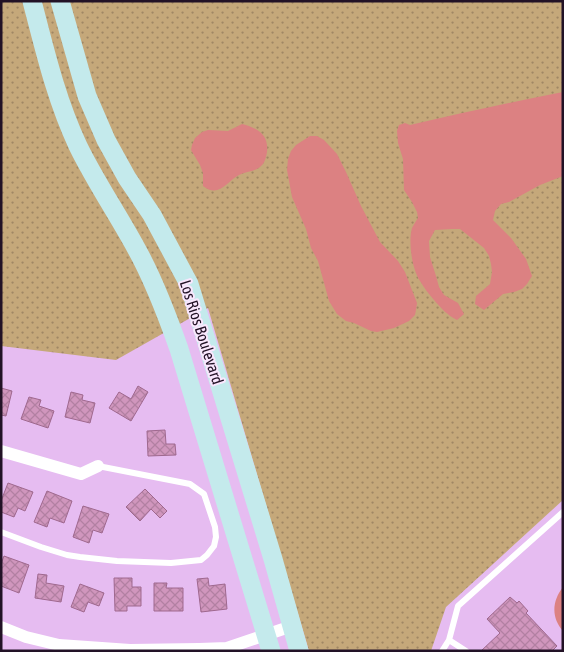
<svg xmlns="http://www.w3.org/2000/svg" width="564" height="652" viewBox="0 0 564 652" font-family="'Asap Condensed',sans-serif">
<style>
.grass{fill:url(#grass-dots)}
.water{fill:#dc8182}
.building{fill:url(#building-cross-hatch);stroke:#9f688e}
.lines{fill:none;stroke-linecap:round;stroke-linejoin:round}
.lane{stroke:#fff;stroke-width:6}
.street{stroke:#fff;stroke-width:12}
.secondary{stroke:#c4eaec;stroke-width:19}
.labels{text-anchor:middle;stroke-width:4;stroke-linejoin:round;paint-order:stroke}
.street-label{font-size:16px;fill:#221226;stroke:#f9e7fd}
</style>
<defs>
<pattern id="grass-dots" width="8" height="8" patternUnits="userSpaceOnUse" patternTransform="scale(1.25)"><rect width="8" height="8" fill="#c5a87a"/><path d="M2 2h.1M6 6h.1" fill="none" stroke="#a08764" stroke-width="1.8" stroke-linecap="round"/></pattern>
<pattern id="building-cross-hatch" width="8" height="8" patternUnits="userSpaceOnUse" patternTransform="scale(1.25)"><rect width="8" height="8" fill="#d096bd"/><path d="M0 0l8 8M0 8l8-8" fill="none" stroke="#b280a2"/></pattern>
</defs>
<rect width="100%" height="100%" fill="#e6bcf1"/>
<path class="grass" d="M1,1H563V500L446,607L431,651H309L208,308L116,360L1,346Z"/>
<path class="water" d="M563,92V176L540,185L509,202L501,204L495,211L493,220L511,238L526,259L532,276L527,284L522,289L514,292L503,294L484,310L475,304L476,296L490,284L492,272L491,264L489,256L484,248L460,229H452L435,230L429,241L430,257L436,276L439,287L444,295L458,303L464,314L457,320C447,315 441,308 434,300C429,294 424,288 420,281C412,269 408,242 412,228C414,224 416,221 418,218L417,212L412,202L404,190L403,159L398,143L397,131L399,125L405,123L410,125C461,113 512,102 563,92Z
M242,124C257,128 269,134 267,152C266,157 265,163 261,166C255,172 246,171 239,175C227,181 219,199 203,186V173L200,165L191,150L192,145L195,138L202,132L208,130L228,131Z
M310,136H317L324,140L337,154L346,172L361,206L380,242L398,261L405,272L417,303L416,310L415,315L409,321L394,328L377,332L371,331L354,323L346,321L337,314L329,301L318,261L311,248L306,229L292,197L287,170L288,159L291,151L296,145Z
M563,587V631C551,618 552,601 563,587Z"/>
<path class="building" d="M138,386L148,392L131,421L109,408L119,392L131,399Z
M1,388L12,391L6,416L1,415Z
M71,392L83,395L82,400L95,403L90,423L65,417Z
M29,397L41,400L39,406L54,411L48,428L21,419Z
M165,430L166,444H175L176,455L148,456L147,431Z
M8,483L33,492L25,511L18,508L14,517L1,512V501Z
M145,489L167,511L160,518L151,509L140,521L126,507Z
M47,491L72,501L64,523L50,518L47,527L34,522Z
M83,506L109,514L102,533L93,530L89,543L73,537Z
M4,556L29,565L19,593L1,586V564Z
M38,574L47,575L46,583L64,586L61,602L35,598Z
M114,578H132V587H141V606H127V611H115Z
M208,578L209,586L225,584L227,609L201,612L197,579Z
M154,583H167L166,588H183V611H154Z
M80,584L104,593L99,606L88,602L84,612L71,607Z
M510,597L517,603L519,601L528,611L526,613L557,646L552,651H481L500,633L487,619Z"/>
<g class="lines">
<path class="lane" d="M1,532L41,547L67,555L80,557L117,561L171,563L201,560L207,555L214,546L216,537L215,527L204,494L190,484L98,466
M449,640L466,651
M442,651L449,640L458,606L563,512"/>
<path class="street" d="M1,451L81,474L98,466
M1,627L26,637L59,645L130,650L199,649L227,648L292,626"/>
<path class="secondary" d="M32,1C45,51 56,99 78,146C95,181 117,213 136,248C154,280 167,315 179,349L271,651
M60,1L87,96L106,140L127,178L152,215L189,284L273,559L299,651"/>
</g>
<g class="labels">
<g class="street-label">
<text transform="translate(202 332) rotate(72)" y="6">Los Rios Boulevard</text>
</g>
</g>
<rect width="564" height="652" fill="none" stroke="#221226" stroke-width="5"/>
</svg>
